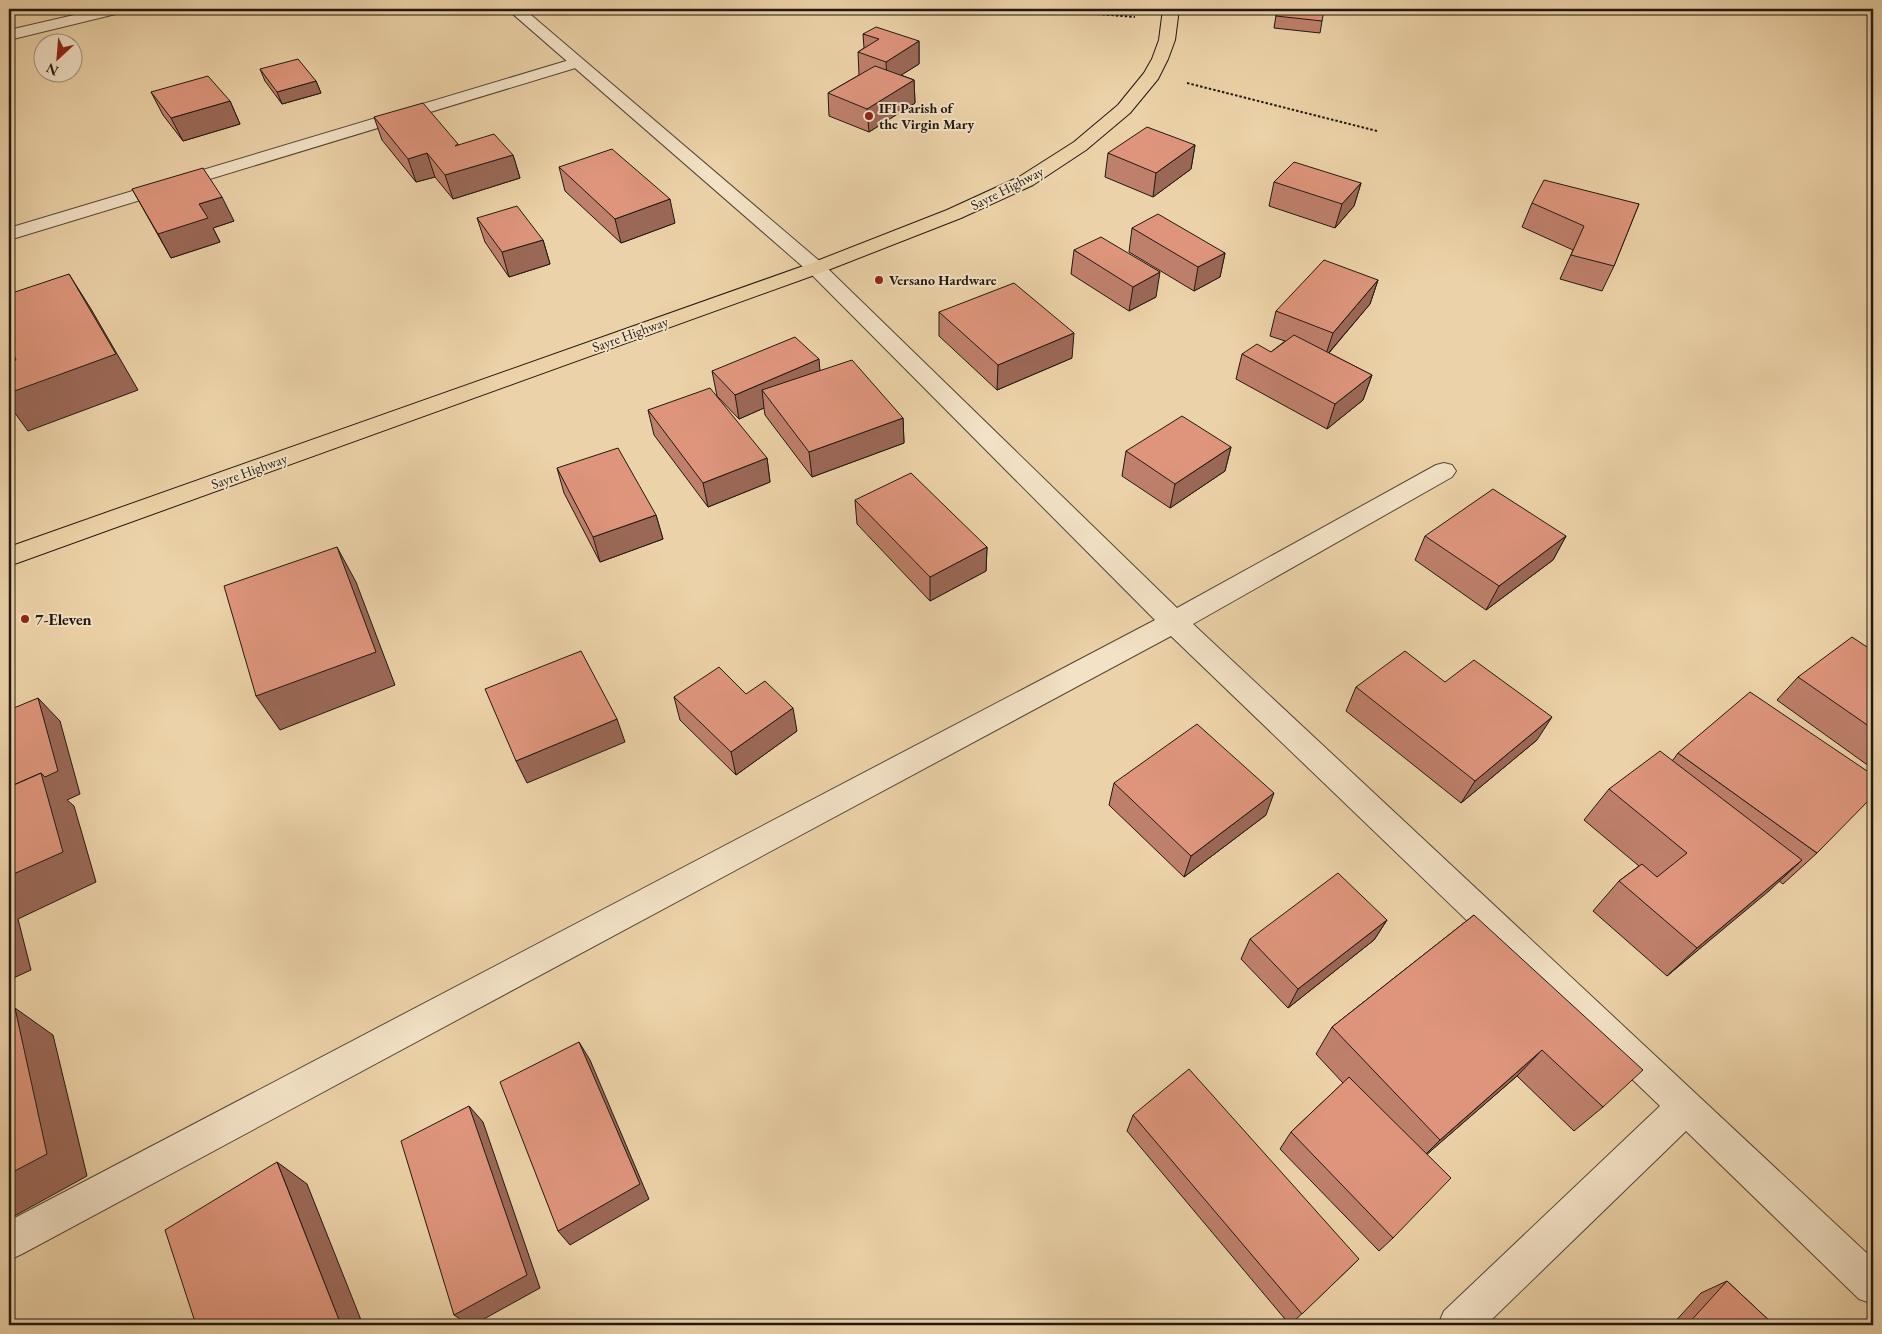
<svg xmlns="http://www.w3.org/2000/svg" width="1882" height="1334" viewBox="0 0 1882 1334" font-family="'EB Garamond',serif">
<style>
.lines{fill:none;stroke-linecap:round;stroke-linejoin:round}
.minor-casing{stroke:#544636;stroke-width:2}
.tertiary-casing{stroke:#544636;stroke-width:2}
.trunk-casing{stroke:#211810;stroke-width:2}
.path{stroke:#211810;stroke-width:2;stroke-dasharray:2.5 2;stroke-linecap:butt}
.minor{fill:#f3e2c6;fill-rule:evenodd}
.tertiary{fill:#f3e2c6;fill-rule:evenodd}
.trunk{fill:#ecd2a8;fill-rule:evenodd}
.wall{fill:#bf806b;stroke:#211810}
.shaded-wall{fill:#9b6857;stroke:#211810}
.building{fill:#de957c;stroke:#211810}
.poi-dot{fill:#8f2418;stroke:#f3e2c6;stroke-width:2}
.labels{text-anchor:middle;stroke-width:4;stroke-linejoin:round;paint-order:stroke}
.far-poi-label{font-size:14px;font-weight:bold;fill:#211810;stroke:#f3e2c6;text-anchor:start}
.far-street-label{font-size:14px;fill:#211810;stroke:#f3e2c6}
.poi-label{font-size:16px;font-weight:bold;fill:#211810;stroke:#f3e2c6;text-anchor:start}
</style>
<rect width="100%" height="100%" fill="#ecd2a8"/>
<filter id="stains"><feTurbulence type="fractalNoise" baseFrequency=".004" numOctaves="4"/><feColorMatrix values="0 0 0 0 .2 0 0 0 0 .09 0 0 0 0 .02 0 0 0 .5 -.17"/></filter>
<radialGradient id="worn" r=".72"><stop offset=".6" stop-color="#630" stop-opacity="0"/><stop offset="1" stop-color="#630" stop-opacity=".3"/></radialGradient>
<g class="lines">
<defs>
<path id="minor" d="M100,9H127L124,12L9,40V30Z
M576,58L582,60L584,63L582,66L9,240V228Z
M816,262L823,264L1177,608L1436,465L1444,463L1452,465L1456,471L1452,477L1193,624L1873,1259V1304L1859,1299L1686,1131L1486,1325H1438L1444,1311L1660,1106L1171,636L22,1254L9,1260V1221L1155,620L809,272L806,268L809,264Z"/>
<path id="tertiary" d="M507,9H524L823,264L826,268L823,272L816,274L809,272Z"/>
<path id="trunk" d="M1163,9H1179L1175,40L1168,59L1158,79L1130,113L1086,150L1033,185L961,218L823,272L9,566V547L809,264L947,210L1019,177L1074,142L1118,105L1144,73L1152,59L1159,40Z"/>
</defs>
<use href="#minor" class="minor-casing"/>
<use href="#tertiary" class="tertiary-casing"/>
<use href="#trunk" class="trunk-casing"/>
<path class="path" d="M1035,9L1135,17
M1187,83L1377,131"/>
<use href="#minor" class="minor"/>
<use href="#tertiary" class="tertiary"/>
<use href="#trunk" class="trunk"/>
</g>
<path class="wall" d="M1277,9L1322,21L1320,33L1274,28Z
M863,34L919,41V64L901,75L914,80L915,103L869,132L829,116L828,93L859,75L858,52L864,48Z
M260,69L316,81L321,93L282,104L265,81Z
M151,92L230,101L240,124L183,141L163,115Z
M374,117L458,144V145L513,155L520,178L453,199L435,177L416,182L382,140Z
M1195,145L1191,169L1153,197L1105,177L1108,153Z
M559,167L675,223L621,243L565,191Z
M1274,182L1361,183L1354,206L1335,228L1269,206Z
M132,189L234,221L213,228L220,242L171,258Z
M1532,203L1639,204L1614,266L1602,291L1560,279L1573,250L1522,227Z
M477,218L543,240L550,264L509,277L485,242Z
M1132,228L1225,253L1220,277L1194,291L1129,252Z
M1074,250L1156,297L1129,311L1071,274Z
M1378,280L1370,304L1329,353L1372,375L1363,400L1327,429L1236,379L1242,354L1271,352L1285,341L1270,336L1276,311Z
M939,312L1072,358L997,390L939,336Z
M820,370L903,418L904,443L812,477L765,415L764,408L739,419L717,396L712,371Z
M648,410L767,458L770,482L708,507L654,435Z
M1231,447L1225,471L1170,508L1122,476L1126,451Z
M557,468L656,515L663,539L600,562L564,493Z
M855,500L987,547L986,571L930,601L857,524Z
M1425,536H1566L1553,560L1486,610L1415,560Z
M1873,651V769L1777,700L1798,677Z
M1445,682L1537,740L1461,803L1346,711L1356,687Z
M746,694L797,731L736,775L680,720L674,697Z
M1678,753L1817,853L1783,884L1779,881L1667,976L1593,911L1619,881L1639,866L1584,820L1609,789L1673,760Z
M1114,783L1266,815L1184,877L1109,805Z
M1474,915L1603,1107L1574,1131L1517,1076L1427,1154L1393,1238L1379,1251L1280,1149L1291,1132L1343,1083L1316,1054L1332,1027Z
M1387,920L1374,940L1288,1008L1241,959L1250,939Z
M1133,1115L1359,1259L1290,1325L1127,1131Z
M1727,1281L1774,1325H1672L1701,1293Z"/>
<path class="shaded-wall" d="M919,41V64L887,84L886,62Z
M914,80L915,103L869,132L867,109Z
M316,81L321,93L282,104L277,92Z
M230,101L240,124L183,141L171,118Z
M1195,145L1191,169L1153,197L1156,173Z
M427,153L435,177L416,182L408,159Z
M513,155L520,178L453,199L445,175Z
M1361,183L1354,206L1335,228L1342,204Z
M222,197L234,221L213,228L220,242L171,258L158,234L199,204Z
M670,199L675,223L621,243L615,219Z
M543,240L550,264L509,277L502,252Z
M1225,253L1220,277L1194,291L1198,267Z
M1160,272L1156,297L1129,311L1133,287Z
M69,274L91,309L138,390L28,431L9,405V393Z
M1378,280L1370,304L1325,357L1333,333Z
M1074,333L1072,358L997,390L998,365Z
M819,359L821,383L762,390L764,408L739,419L735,395Z
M1372,375L1363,400L1327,429L1335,404Z
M903,418L904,443L812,477L809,452Z
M1231,447L1225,471L1170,508L1175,484Z
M767,458L770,482L708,507L703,483Z
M656,515L663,539L600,562L593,537Z
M1566,536L1553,560L1486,610L1499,586Z
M337,547L356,582L395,685L280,730L256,696Z
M987,547L986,571L930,601V577Z
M38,698L60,721L80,794L67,800L74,806L96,882L18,919L31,970L9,980V876L41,773Z
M793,708L797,731L736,775L731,752Z
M1552,717L1537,740L1461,803L1475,781Z
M617,719L625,742L527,783L516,761Z
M1274,793L1266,815L1184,877L1191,856Z
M1802,860L1769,891L1667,976L1697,948Z
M1387,920L1374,940L1288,1008L1298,989Z
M15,1008L53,1035L87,1176L9,1219V1174Z
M579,1042L590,1060L649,1199L570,1245L558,1231Z
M1542,1050L1517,1076L1417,1163L1440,1140Z
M469,1106L483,1122L540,1288L473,1325H469L454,1315Z
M277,1162L307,1184L363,1325H341Z"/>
<path class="building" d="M1277,9H1312L1324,10L1322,21L1276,16Z
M876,27L919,41L886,62L858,52L879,39L863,34Z
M298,59L316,81L277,92L260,69Z
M875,66L914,80L867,109L828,93Z
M208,76L230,101L171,118L151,92Z
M423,103L458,144L455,146L494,134L513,155L445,175L427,153L408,159L374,117Z
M1147,127L1195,145L1156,173L1108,153Z
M612,149L670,199L615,219L559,167Z
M1294,162L1361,183L1342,204L1274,182Z
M203,168L222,197L199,204L208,218L158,234L132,189Z
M1544,180L1639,204L1614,266L1571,255L1584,226L1532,203Z
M517,206L543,240L502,252L477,218Z
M1158,214L1225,253L1198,267L1132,228Z
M1101,237L1160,272L1133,287L1074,250Z
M1324,260L1378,280L1333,333L1276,311Z
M69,274L116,354L9,393V362L16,360L9,345V294Z
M1014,283L1074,333L998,365L939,312Z
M1294,335L1372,375L1335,404L1242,354L1257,344L1271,352Z
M795,337L819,359L735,395L712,371Z
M852,360L903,418L809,452L762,390Z
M710,388L767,458L703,483L648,410Z
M1182,416L1231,447L1175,484L1126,451Z
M618,448L656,515L593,537L557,468Z
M911,473L987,547L930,577L855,500Z
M1493,489L1566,536L1499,586L1425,536Z
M337,547L376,652L256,696L224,586Z
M1852,637L1873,651V729L1798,677Z
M581,651L617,719L516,761L485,689Z
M1405,651L1445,682L1474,660L1552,717L1475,781L1356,687Z
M719,667L746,694L765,681L793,708L731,752L674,697Z
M1750,692L1873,775V796L1817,853L1678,753Z
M38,698L58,771L45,777L41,773L9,787V710Z
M1197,724L1274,793L1191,856L1114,783Z
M1660,751L1802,860L1697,948L1619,881L1642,864L1657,877L1687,853L1609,789Z
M41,773L63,852L9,876V787Z
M1338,873L1387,920L1298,989L1250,939Z
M1474,915L1643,1070L1603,1107L1542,1050L1440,1140L1332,1027Z
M15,1008L47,1154L9,1174V1011Z
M579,1042L640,1184L558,1231L500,1082Z
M1189,1069L1359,1259L1302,1314L1133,1115Z
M1349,1077L1451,1178L1393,1238L1291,1132Z
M469,1106L527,1275L454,1315L401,1141Z
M277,1162L341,1325H196L165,1230Z
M1727,1281L1774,1325H1687Z"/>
<g class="poi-dot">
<circle cx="869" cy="116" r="5"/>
<circle cx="879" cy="280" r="5"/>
<circle cx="25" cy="619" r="5"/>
</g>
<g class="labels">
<g class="far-poi-label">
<text x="879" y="113">IFI Parish of<tspan x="879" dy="16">the Virgin Mary</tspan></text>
<text x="889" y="285">Versano Hardware</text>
</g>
<g class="far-street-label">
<text transform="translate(1007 188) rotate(-27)" y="5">Sayre Highway</text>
<text transform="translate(630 334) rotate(-20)" y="5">Sayre Highway</text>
<text transform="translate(249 471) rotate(-20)" y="5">Sayre Highway</text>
</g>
<g class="poi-label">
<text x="35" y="625">7-Eleven</text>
</g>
</g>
<rect width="1882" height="1334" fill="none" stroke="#ecd2a8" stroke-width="30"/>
<rect x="10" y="10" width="1862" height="1314" fill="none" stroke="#211810" stroke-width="2.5"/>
<rect x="15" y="15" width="1852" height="1304" fill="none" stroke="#211810"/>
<g transform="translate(58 58) rotate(206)"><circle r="24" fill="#f3e2c6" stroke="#9f917d"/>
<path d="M0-4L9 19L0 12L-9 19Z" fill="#8f2418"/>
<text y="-8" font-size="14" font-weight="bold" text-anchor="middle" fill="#211810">N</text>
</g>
<rect width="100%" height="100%" filter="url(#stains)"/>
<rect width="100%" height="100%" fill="url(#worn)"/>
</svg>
